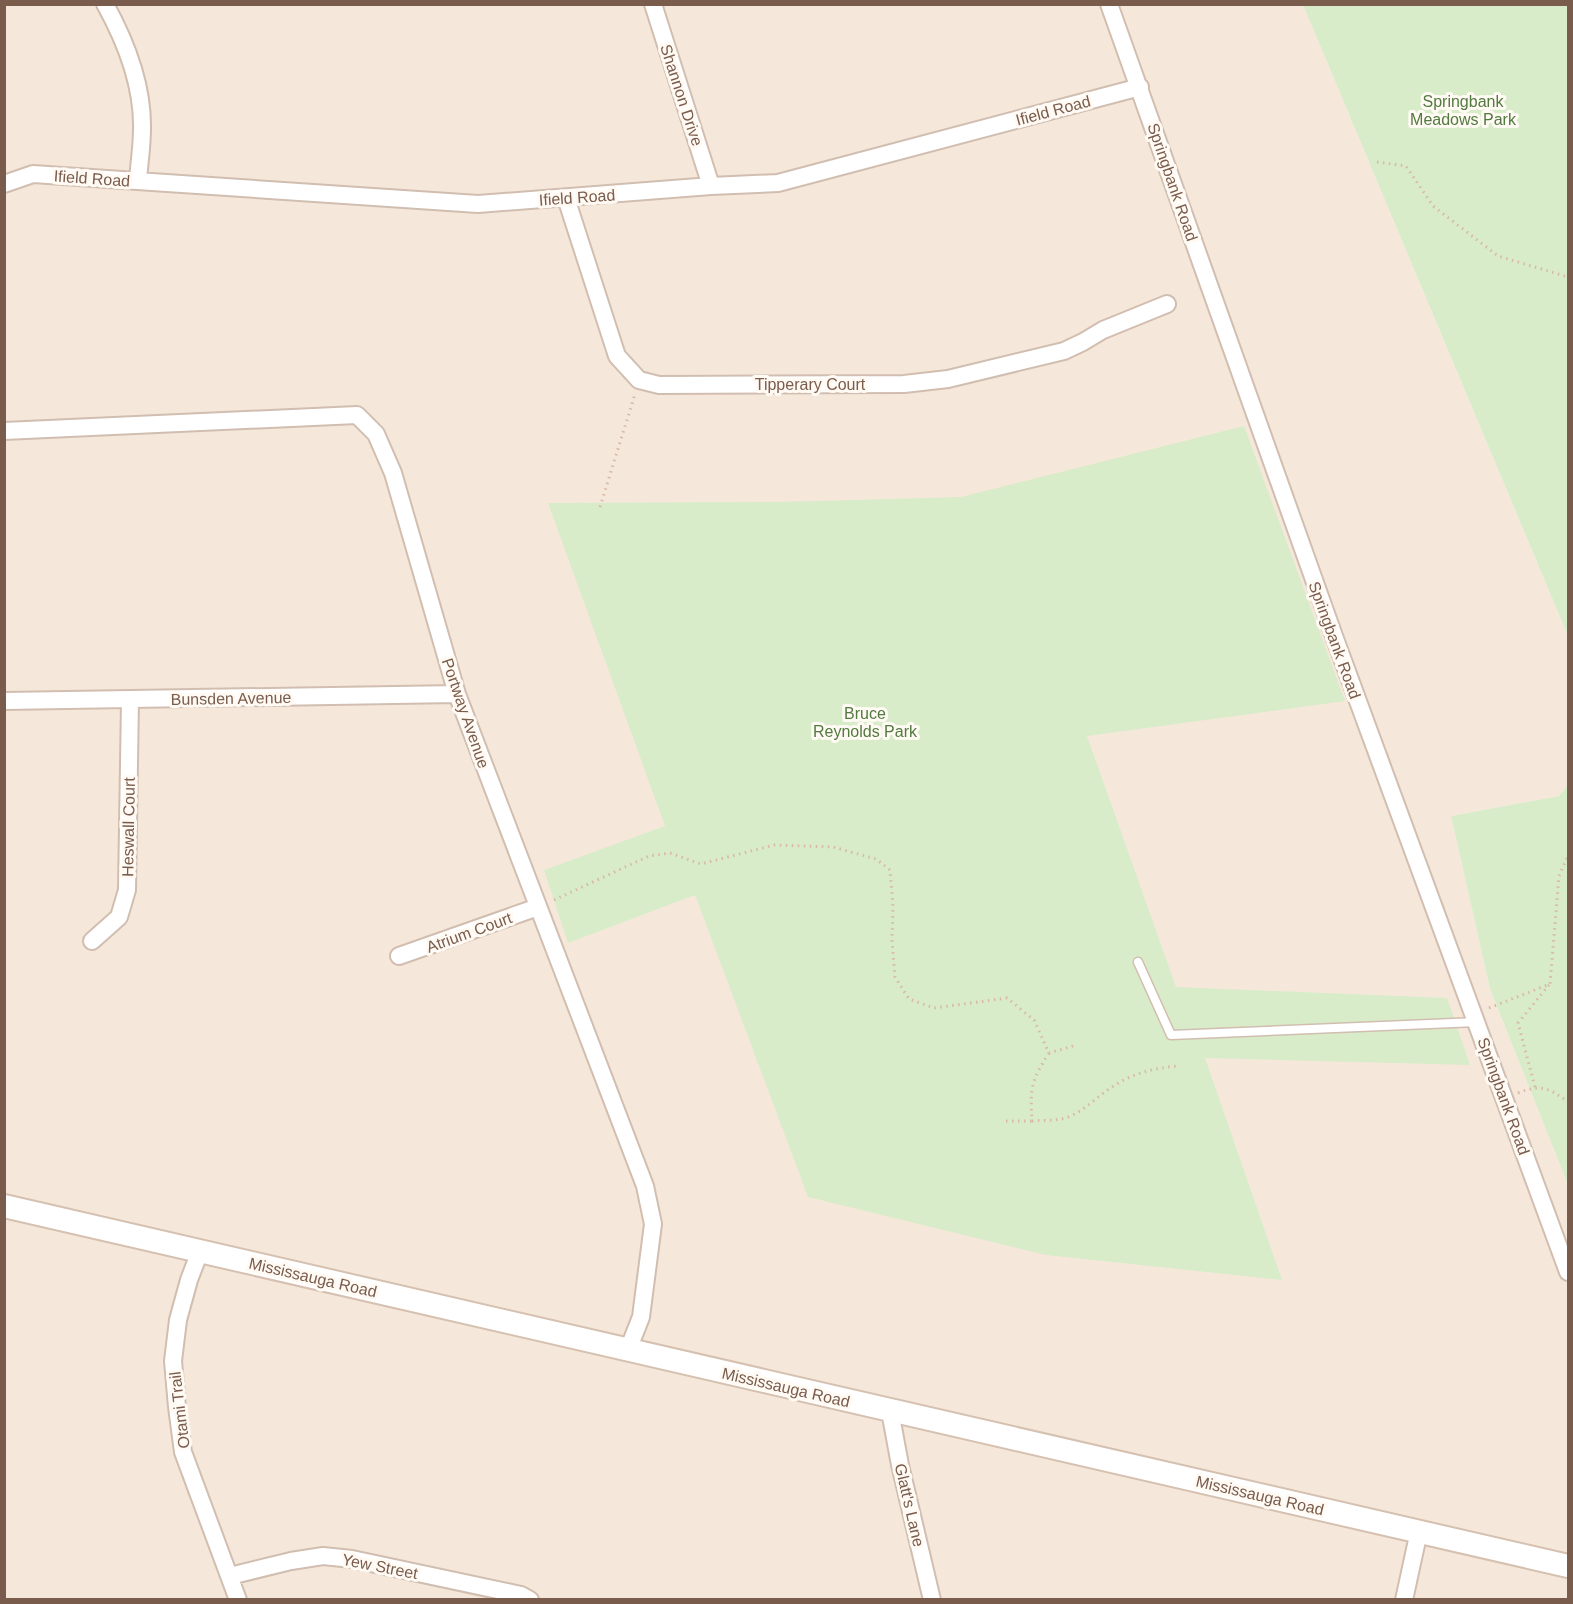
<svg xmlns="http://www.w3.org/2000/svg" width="1573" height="1604" viewBox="0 0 1573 1604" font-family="Helvetica,sans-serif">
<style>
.residential{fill:#f5e8da}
.green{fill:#d8ecc9}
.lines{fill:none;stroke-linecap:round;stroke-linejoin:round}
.lane-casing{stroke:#d1beb0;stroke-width:11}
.street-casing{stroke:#d1beb0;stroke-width:20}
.secondary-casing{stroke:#d6c0b0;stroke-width:26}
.path{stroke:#d9b8a5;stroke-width:3;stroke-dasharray:1.5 4.5;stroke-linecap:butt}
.lane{stroke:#fff;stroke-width:8}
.street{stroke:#fff;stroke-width:16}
.secondary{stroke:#fff;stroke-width:22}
.labels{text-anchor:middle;stroke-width:6;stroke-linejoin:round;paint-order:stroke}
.street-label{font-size:16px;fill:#7a5c4d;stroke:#fffaf3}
.park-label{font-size:16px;fill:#537a41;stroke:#fffaf3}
</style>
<rect width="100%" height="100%" fill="#fdf6ec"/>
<path class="residential" d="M5,5H1303L1568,636V785L1559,796L1451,816L1490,989L1568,1185V1599L5,1600Z"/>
<path class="green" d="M1303,5H1568V636Z
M1244,426L1345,701L1087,736L1176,987L1447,998L1470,1065L1205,1058L1282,1280L1046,1255L808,1197L695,895L568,943L544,870L665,826L548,503L780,502L961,497Z
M1568,785V1185L1490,989L1451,816L1559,796Z"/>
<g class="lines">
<defs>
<path id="lane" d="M1138,962L1171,1035L1477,1022"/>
<path id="street" d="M105,4C126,42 143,86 142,129C142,147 139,164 138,181
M653,4L711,186
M1109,4L1334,636L1568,1272
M4,184L33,174L478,204L711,186L778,183L1140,87
M566,198L617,356L639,380L659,385L904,384L948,379L1064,351L1083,342L1103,330L1167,304
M4,431L357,415L376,434L393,473L457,694L645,1186L653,1224L641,1317L628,1350
M4,701L457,694
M92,941L119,917L127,890L130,700
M399,956L538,907
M200,1251L189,1280L178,1320L173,1361L177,1407L183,1452L238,1600
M890,1411L900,1465L932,1600
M230,1576L291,1561L323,1556L352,1559L521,1595L530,1600
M1404,1600L1419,1531"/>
<path id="secondary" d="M4,1206L1568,1566"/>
</defs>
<use href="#lane" class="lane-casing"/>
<use href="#street" class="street-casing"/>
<use href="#secondary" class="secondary-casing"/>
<path class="path" d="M1377,162L1406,166L1433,206L1498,256L1568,277
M600,507L635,394
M554,900L649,856L670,853L701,864L774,845L833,847L876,859L890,870L893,907L892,940L895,977L909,999L934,1008L1007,998L1034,1020L1049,1053L1073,1046
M1489,1008L1550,984L1559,876L1568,856
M1049,1053C1031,1081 1030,1088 1032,1121C1043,1120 1055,1121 1065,1118C1084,1112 1096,1097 1112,1087C1133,1073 1154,1068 1178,1066
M1535,1087L1518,1023L1549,985
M1518,1093C1541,1084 1549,1088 1568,1102
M1006,1121H1032"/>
<use href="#lane" class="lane"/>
<use href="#street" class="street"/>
<use href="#secondary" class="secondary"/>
</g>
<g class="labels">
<g class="street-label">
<text transform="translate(682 95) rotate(72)" y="6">Shannon Drive</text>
<text transform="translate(1053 110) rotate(-15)" y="6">Ifield Road</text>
<text transform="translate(92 178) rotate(4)" y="6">Ifield Road</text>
<text transform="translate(1173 182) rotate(71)" y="6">Springbank Road</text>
<text transform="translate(577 197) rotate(-4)" y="6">Ifield Road</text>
<text x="810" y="390">Tipperary Court</text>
<text transform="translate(1335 640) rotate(70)" y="6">Springbank Road</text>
<text transform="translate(231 698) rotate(-1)" y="6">Bunsden Avenue</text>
<text transform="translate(466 713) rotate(71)" y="6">Portway Avenue</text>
<text transform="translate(128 827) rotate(-89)" y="6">Heswall Court</text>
<text transform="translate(469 932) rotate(-20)" y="6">Atrium Court</text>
<text transform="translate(1504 1096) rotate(70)" y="6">Springbank Road</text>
<text transform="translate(313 1277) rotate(13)" y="6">Mississauga Road</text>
<text transform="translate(786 1387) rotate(13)" y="6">Mississauga Road</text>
<text transform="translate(179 1410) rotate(-97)" y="6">Otami Trail</text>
<text transform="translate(1260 1495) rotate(13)" y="6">Mississauga Road</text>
<text transform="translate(910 1505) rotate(77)" y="6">Glatt's Lane</text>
<text transform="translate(380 1566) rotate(11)" y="6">Yew Street</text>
</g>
<g class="park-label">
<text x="1463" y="107">Springbank<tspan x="1463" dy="18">Meadows Park</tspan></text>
<text x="865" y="719">Bruce<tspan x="865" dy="18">Reynolds Park</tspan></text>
</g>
</g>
<rect width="1573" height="1604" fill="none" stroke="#7a5c4d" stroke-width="12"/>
</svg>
